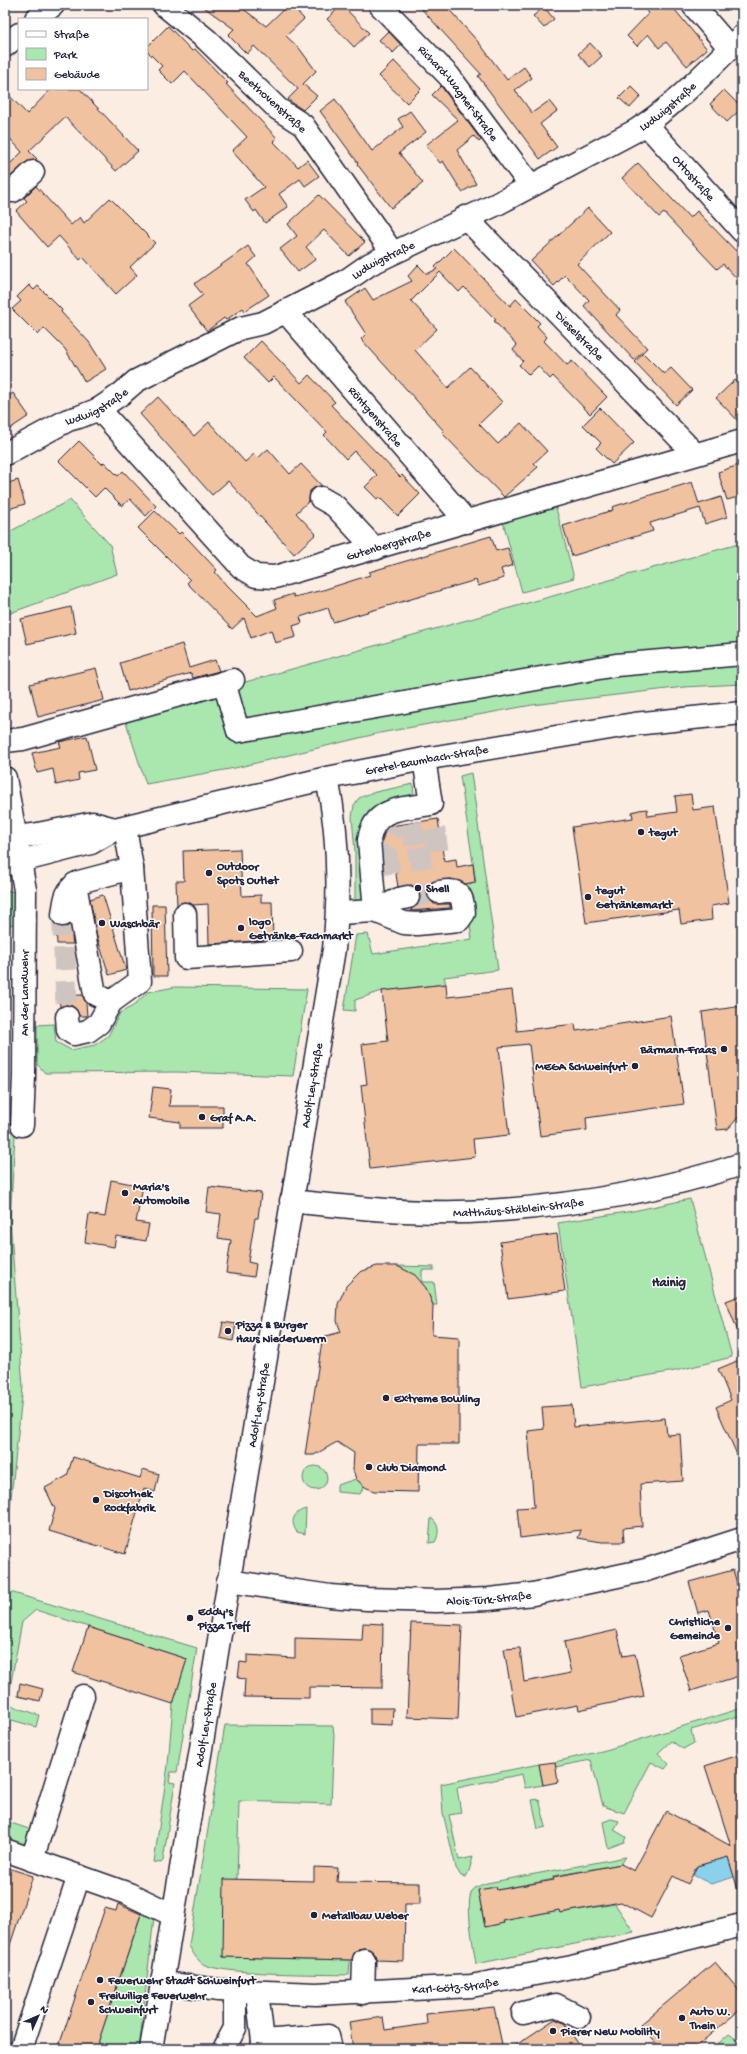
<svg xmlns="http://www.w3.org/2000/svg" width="747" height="2054" viewBox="0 0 747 2054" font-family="'Gochi Hand',sans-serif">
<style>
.green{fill:#a9e7af;stroke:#668475}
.water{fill:#8ad2eb;stroke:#608ca5}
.building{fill:#f1c2a0;stroke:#22223b}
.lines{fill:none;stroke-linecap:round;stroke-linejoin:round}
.minor-tunnel{stroke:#d0c4c1;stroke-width:22;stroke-dasharray:22 11;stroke-linecap:butt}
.minor-casing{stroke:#22223b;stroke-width:25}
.minor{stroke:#fff;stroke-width:22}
.poi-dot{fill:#22223b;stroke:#fff;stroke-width:1.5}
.labels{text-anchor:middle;stroke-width:3;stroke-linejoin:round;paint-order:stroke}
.street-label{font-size:12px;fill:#22223b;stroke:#fff}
.poi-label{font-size:12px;font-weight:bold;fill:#22223b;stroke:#fff;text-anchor:start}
.neighbourhood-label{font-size:13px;font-weight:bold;fill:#22223b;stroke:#fff}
</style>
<rect width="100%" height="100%" fill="#fbede2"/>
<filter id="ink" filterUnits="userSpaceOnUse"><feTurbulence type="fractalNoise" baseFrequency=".025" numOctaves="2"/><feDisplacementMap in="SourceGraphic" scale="8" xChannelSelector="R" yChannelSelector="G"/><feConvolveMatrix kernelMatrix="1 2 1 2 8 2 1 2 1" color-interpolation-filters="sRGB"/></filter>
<g filter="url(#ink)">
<path class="green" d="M70,500L110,545L117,574L5,615V534Z
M556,508L574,578L522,592L503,522Z
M742,543V684L684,687L532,705L380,733L235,768L146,784L124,716Z
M471,773L498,970L444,977L446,984L382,991L355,1000V1011L344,1010L356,935L368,934L373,954L472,939L464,884L476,883L460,776Z
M413,784L414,796L380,807L366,901L355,902V852L352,817L354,805L359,798L371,793Z
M5,889L16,893L19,923L5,926Z
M175,987L307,989L293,1076L178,1072L45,1073L37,1064V1025L54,1024L56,1042L71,1050L95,1045L108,1036L120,1013L133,1006L148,992Z
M5,1109H8L16,1119L10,1220L23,1387L5,1553Z
M690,1199L732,1357L675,1371L582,1387L558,1223L633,1211Z
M397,1266L434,1267V1270H422V1282H434L437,1305H433C425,1283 419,1277 397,1266Z
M303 1478a12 12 0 1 1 24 0a12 12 0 1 1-24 0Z
M356,1479L364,1486L360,1494L337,1492V1485Z
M306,1509L305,1534L297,1532C289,1521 294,1512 306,1509Z
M431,1518C439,1523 440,1534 435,1542L429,1543Z
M10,1592L197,1648L178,1766L177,1772H171L169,1782L175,1783L163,1861L161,1863L154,1862L168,1765L173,1704L187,1659L36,1610L22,1622L7,1704L39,1715L36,1727L5,1718V1624Z
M742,1708V1715L691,1730L694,1743L683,1749L671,1741L658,1753L669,1764L665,1769L651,1762L624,1813L603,1806L591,1760L555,1767V1762L606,1750Z
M225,1725L333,1726L334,1735L331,1804L239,1801L237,1880L223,1957L350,1960L349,1975C324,1974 220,1975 203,1964C196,1959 192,1952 189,1945Z
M539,1764L543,1785L525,1788L522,1774L457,1788L461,1813L449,1815L459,1860L473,1857L469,1871L466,1877L461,1876L456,1868L443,1813L441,1784Z
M539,1799L546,1827L538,1829L532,1800Z
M611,1819L619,1821L614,1830L626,1837L624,1842L608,1848L603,1822Z
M5,1821L35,1831L30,1851L5,1842Z
M626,1857L621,1864L553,1876L554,1879L497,1890L496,1887L478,1891L485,1927L504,1923L503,1921L559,1910L560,1913L615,1904L634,1932L476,1964C474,1950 464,1898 473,1890C476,1886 482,1885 487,1883Z
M142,1912L154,1917L139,2049H96Z
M729,2034L742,2043V2049H712Z"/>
<path class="water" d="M728,1857L734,1877L711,1884L693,1875L697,1866Z"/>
<path class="building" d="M201,5H238L266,26L288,5H291L304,19L286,36L299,48L316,71L303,84L317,96L303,110L294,104L288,99L298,89L254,46L247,54L228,35L234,29Z
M342,5L369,33L354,47L327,19Z
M418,5H445L480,44L507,80L524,67L532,78L515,90L532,113L549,101L557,111L540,124L557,147L540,159L478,76L481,74Z
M640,5H671L707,49L687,66L666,42L659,48L648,34L637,46L627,36L649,13Z
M544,7L554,19L544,28L533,16Z
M168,26L192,51L195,49L228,83L226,84L277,138L273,141L298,167L307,160L319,176L305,186L300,179L279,194L288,207L265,223L256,210L254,212L245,200L264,187L232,151L247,137L185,71L172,84L158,70L162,66L147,51V47Z
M388,31L401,45L393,53L379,40Z
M590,43L602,56L590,67L578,54Z
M394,61L421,89L407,103L379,76Z
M441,86L481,140L479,142L474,136L457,150L476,184L462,192L443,161L440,163L426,145L458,120L432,95Z
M631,86L641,96L630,108L619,98Z
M51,89H80L138,151L116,171L65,117L29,151L37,159L25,163L9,178H5V169L22,152L5,133V91L27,114Z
M724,90L742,108L727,122L710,104Z
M335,99L372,151L403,127L398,119L410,111L426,132L399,153L423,183L391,208L357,164L358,163L320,111Z
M638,163L690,218L697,211L736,251L742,246V284L723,264L717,269L664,213L659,217L622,178Z
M36,186L71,225L80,217L84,223L110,198L155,243L130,267L137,275L116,294L83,257L80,260L59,236L47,247L16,211L27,201L24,198Z
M319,195L365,242L349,256L324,230L306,247L316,259L298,272L280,249L297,236L288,224Z
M588,208L610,232L577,264L620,310L616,315L647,348L634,360L584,306L589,300L565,275L554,286L531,261Z
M248,246L256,257L248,264L269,295L245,311L243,308L226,320L224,318L207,331L188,306L203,295L194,284Z
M454,248L510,306L516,299L540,323L537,326L547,337L544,341L567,365L572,361L607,397L590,414L553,376L550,379L538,366L529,375L519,365L523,361L513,350L517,345L494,321L496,320L464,287L459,292L440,272L411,301L437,329L415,350L448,388L470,367L502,402L479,424L498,444L521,423L547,451L534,463L538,467L504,497L442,433L444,431L361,339L366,334L345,302L365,288L373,300L412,281L408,276L418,265L427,274L437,269L435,267Z
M29,285L34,290L38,286L62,310L61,312L89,342L106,369L85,382L65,349L44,328L38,335L12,309L21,301L17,297Z
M261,341L301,383L309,375L335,402L331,405L400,477L402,475L420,494L398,516L379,497L377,499L365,487L377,475L354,451L346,459L324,435L327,432L274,377L268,383L244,358Z
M643,353L664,374L671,368L692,390L676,405L635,362Z
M735,380L742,387V425L716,398Z
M13,393L29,416L5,432V399Z
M158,397L194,436L209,422L245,462L254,454L258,458L268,449L290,474L301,464L322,486L315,487L310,491L309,501L296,513L316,534L294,554L228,481L212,495L140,414Z
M600,408L634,443L612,464L596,448L601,443L583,425Z
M79,441L102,464L104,462L118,476L123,471L156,506L146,516L130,499L122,506L104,488L95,497L59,461Z
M742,464V496L727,500L718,472Z
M18,480L25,504L5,510V484Z
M692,482L699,504L721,497L727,517L705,524L700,508L650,523L653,531L572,556L563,526L613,510L612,507Z
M155,511L179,534L181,532L188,539L217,570L215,572L227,586L257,616L277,608L274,600L293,594L294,597L323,590L370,575L369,572L491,536L496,551L508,548L513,565L501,569L504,578L478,586L476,580L333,622L328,608L300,617L302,623L293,626L296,637L275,643L271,630L251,638L244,618L232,629L187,583L190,580L138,528Z
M71,607L76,633L27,644L21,619Z
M182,644L189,668L215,660L219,671L193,678L191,673L128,691L120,663Z
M96,668L104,700L38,717L30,684Z
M87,736L95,770L78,773L79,780L56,785L53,769L37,773L32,753L61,747L59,742Z
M691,794L693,810L715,807L729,903L711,906L712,920L681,924L679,910L586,923L572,827L633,818L632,812L639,810L647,809L648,816L677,812L675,796Z
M438,819L444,861L456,859L457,867L473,864L475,882L465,884L451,879L432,882L427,887V893L429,899L434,904H450V908L410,911L420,901V894L417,889L412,885L398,887L395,868L384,869L382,841L384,834L390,826Z
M240,849L242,896L261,895V902H272L273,940L209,944L208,904L193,905L184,902L177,905L176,881H184L183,851Z
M103,895L126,970L109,975L97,936L90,899Z
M152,905H165L167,976H153Z
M56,925L62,927L70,925L73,944H57Z
M446,984L447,997L512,990L517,1031L575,1024L576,1031L671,1016L684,1104L586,1118L587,1130L540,1136L529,1044L499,1047L509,1135L473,1139L475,1157L370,1169L361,1085L367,1084L362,1044L388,1041L382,991Z
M82,995L86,1003L87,1016H79L77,1010L72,1006L66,1005L60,1007L59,996Z
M742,1006V1113L728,1129L717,1130L702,1012Z
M153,1087L171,1089L169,1106H223V1128H180V1122L149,1118Z
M111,1180L143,1186L136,1222L149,1224L146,1241L116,1236L114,1247L85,1242L89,1214L105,1217Z
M209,1187L261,1193L258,1218H255L248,1262L256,1264L254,1277L226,1273L231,1240L218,1238L221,1214L206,1212Z
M557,1234L565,1291L508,1299L500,1242Z
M377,1266H397L415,1275L426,1288L433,1305L432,1335L459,1337V1444H419L418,1492L374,1491L365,1487L356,1479L353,1470L354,1453L337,1442L314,1455H305L322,1341L326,1336L341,1332L337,1321L338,1304L346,1286L360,1272Z
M742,1295V1339H741L726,1301Z
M223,1322L236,1324L233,1341L220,1338Z
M742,1359V1466L716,1407L731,1400L718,1369Z
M572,1405L574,1427L665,1418L667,1435L680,1434L683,1481L640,1484L642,1526L623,1528L624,1542H602L578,1538L581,1530L520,1538L517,1508L534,1507L528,1431L544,1429L542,1407Z
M73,1457L140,1478L143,1469L159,1474L155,1492L144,1488L125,1554L49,1531L55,1509L45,1488L67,1476Z
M733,1570L742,1600V1675L691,1691L679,1655L719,1643L709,1610L698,1613L689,1582Z
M363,1623L383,1624L382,1688L309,1687V1698L244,1697L245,1679L238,1678L240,1662L247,1663V1655L295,1658V1638L362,1640Z
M411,1623L462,1625L458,1719L407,1717Z
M88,1627L187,1659L173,1704L73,1672Z
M617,1630L623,1656L635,1654L644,1696L579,1710L578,1705L516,1717L504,1649L520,1648L524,1682L571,1673L564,1642Z
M20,1683L43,1689L40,1701L18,1696Z
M370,1708H393L392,1725L370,1724Z
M742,1754V1892L739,1893L728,1857L697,1866L688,1884L673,1876L651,1918L621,1902L560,1913L559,1910L503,1921L504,1923L485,1927L478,1890L496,1887L497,1890L554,1880L553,1877L621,1864L634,1871L666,1811L731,1846L705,1766Z
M555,1762L558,1782L543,1785L539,1764Z
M5,1867L33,1876L8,1951H5Z
M314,1867L338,1868L337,1882L420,1883V1904H405L404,1961L376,1960L375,1954L371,1950L364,1948L358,1949L354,1953L352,1960L223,1957L224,1879L314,1881Z
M118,1904L141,1914L96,2049H58L105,1908L116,1911Z
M715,1962L742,1994V2008L693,2049H661L640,2025Z
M494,2007L503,2049H353L349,2022L383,2017L385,2030L427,2024L426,2014Z
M555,2019L564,2023L582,2049H510Z"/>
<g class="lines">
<path class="minor-tunnel" d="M411,823L418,858
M377,865L438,855L433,820
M377,865L394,825
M408,897L439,892
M63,915L67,1017"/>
<defs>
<g id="minor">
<path d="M164,5L207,40L278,109L303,125L392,252"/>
<path id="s1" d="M380,5L449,76L531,186"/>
<path d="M693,5L730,48"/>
<path d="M36,19L53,5"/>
<path d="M5,46L19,34"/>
<path id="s2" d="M646,124L742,231"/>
<path d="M5,190L13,191L33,172"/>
<path id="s3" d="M465,217L695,454"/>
<path id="s4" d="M285,311L467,522"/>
<path id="s5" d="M99,409L241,567L256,576L275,577L742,441"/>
<path id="s6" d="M5,454L68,420L79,417L99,409L121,394L136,381L241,328L263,323L347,280L370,264L497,204L635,131C675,106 708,69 742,36"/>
<path d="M321,498L335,506L375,549"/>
<path d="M224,682L238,731L616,665L742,654"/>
<path d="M5,741L23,739L233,680"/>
<path d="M5,778L25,890L24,1076L22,1125"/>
<path d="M5,838L33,835L93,823L115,829"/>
<path id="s7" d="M5,865L91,843L115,829L327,778L424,759L634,724L742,713"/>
<path d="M75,884L95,994L111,1002"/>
<path d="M408,897L399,899L375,911L404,923L417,924L459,920L464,913C462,893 459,889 439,892"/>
<path d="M338,913L375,911L369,840C374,806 404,809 431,804L424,759"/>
<path d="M185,914L186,958L291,951"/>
<path d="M63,915C65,900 65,890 79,882L132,868"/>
<path d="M67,1017L68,1030L74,1034L88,1031L99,1023L111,1002L140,981L132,868L125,827"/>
<path id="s8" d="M291,1201C356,1208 422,1215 487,1211C573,1206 660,1191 742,1164"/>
<path id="s9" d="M228,1581L330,1596L367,1599L436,1601L489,1599L533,1594L646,1570L742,1539"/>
<path d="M5,1850L129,1894L173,1915"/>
<path d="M32,1860L83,1696"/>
<path id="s10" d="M163,1983L219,1990L316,1994L471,1986L572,1967L742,1925"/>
<path d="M257,1992L263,2041L262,2049"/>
<path d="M363,1993L364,1960"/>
<path d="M523,2013L556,2005L579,2017"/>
<path d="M263,2041L328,2036L331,2049"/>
<path d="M21,2049L79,1876"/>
<path id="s11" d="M151,2049L334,949C340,891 339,835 327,778"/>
<path d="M224,2049L235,2028V1991"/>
</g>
</defs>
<use href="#minor" class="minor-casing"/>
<use href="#minor" class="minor"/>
</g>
</g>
<g class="poi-dot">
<circle cx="641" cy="832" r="4"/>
<circle cx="209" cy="873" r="4"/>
<circle cx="418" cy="888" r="4"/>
<circle cx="588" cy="897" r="4"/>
<circle cx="102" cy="923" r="4"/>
<circle cx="241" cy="928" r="4"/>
<circle cx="724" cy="1049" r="4"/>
<circle cx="635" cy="1066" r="4"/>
<circle cx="202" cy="1117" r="4"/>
<circle cx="125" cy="1193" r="4"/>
<circle cx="228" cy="1331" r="4"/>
<circle cx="386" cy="1398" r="4"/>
<circle cx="369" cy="1467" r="4"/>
<circle cx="96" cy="1500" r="4"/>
<circle cx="190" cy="1618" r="4"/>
<circle cx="728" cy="1628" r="4"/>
<circle cx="314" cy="1915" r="4"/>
<circle cx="100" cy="1980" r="4"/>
<circle cx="91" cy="2002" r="4"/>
<circle cx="682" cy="2018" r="4"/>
<circle cx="553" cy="2031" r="4"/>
</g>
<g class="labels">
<g class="street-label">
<text dy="4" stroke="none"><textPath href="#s1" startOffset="118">Richard-Wagner-Straße</textPath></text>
<text transform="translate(273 101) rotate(42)" y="4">Beethovenstraße</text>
<text dy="4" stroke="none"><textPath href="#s6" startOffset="751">Ludwigstraße</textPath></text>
<text dy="4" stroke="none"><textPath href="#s2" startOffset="72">Ottostraße</textPath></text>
<text dy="4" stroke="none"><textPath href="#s6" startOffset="427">Ludwigstraße</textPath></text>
<text dy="4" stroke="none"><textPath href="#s3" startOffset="165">Dieselstraße</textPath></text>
<text dy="4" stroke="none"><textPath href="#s6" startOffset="103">Ludwigstraße</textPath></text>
<text dy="4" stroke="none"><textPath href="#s4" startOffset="139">Röntgenstraße</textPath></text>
<text dy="4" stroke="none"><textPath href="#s5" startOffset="367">Gutenbergstraße</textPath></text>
<text dy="4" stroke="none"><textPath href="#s7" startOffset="436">Gretel-Baumbach-Straße</textPath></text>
<text transform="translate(24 993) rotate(-90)" y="4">An der Landwehr</text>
<text dy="4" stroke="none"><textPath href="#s11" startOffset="977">Adolf-Ley-Straße</textPath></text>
<text dy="4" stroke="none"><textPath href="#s8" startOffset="228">Matthäus-Stäblein-Straße</textPath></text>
<text dy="4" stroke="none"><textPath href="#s11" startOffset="653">Adolf-Ley-Straße</textPath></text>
<text dy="4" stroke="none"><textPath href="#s9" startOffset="262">Alois-Türk-Straße</textPath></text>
<text dy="4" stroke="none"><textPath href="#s11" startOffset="329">Adolf-Ley-Straße</textPath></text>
<text dy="4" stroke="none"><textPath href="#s10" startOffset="293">Karl-Götz-Straße</textPath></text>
</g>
<g class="poi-label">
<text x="649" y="836">tegut</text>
<text x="217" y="870">Outdoor<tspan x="217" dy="14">Spots Outlet</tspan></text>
<text x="426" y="892">Shell</text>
<text x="596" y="894">tegut<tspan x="596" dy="14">Getränkemarkt</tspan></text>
<text x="249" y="925">logo<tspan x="249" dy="14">Getränke-Fachmarkt</tspan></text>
<text x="110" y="927">Waschbär</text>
<text x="716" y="1053" text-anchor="end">Bärmann-Fraas</text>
<text x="627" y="1070" text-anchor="end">MEGA Schweinfurt</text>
<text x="210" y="1121">Graf A.A.</text>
<text x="133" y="1190">Maria's<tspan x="133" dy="14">Automobile</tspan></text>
<text x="236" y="1328">Pizza &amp; Burger<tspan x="236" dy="14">Haus Niederwerrn</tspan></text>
<text x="394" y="1402">Extreme Bowling</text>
<text x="377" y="1471">Club Diamond</text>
<text x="104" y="1497">Discothek<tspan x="104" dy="14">Rockfabrik</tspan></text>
<text x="198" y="1615">Eddy's<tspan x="198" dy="14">Pizza Treff</tspan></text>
<text x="720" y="1625" text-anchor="end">Christliche<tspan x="720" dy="14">Gemeinde</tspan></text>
<text x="322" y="1919">Metallbau Weber</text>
<text x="108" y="1984">Feuerwehr Stadt Schweinfurt</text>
<text x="99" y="1999">Freiwilige Feuerwehr<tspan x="99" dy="14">Schweinfurt</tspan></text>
<text x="690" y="2015">Auto W.<tspan x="690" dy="14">Thein</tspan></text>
<text x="561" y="2035">Pierer New Mobility</text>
</g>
<g class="neighbourhood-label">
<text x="669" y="1286">Hainig</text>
</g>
</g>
<rect width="747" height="2054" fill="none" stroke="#fff" stroke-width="20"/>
<rect x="10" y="10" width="727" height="2034" fill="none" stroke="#22223b" stroke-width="1.5" filter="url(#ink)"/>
<rect x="18" y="18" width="130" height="72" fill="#ffffff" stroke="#a7a7b1"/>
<rect x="26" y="31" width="20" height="6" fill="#ffffff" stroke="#a7a7b1"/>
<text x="54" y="38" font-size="12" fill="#22223b">Straße</text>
<rect x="26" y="48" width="20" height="12" fill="#a9e7af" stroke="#a7a7b1"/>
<text x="54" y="58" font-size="12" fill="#22223b">Park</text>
<rect x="26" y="68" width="20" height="12" fill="#f1c2a0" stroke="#a7a7b1"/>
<text x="54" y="78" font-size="12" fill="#22223b">Gebäude</text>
<g transform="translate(38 2016) rotate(45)" stroke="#ffffff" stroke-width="3" paint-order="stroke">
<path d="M0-3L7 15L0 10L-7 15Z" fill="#22223b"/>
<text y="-6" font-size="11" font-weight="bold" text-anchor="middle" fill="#22223b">N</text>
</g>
</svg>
